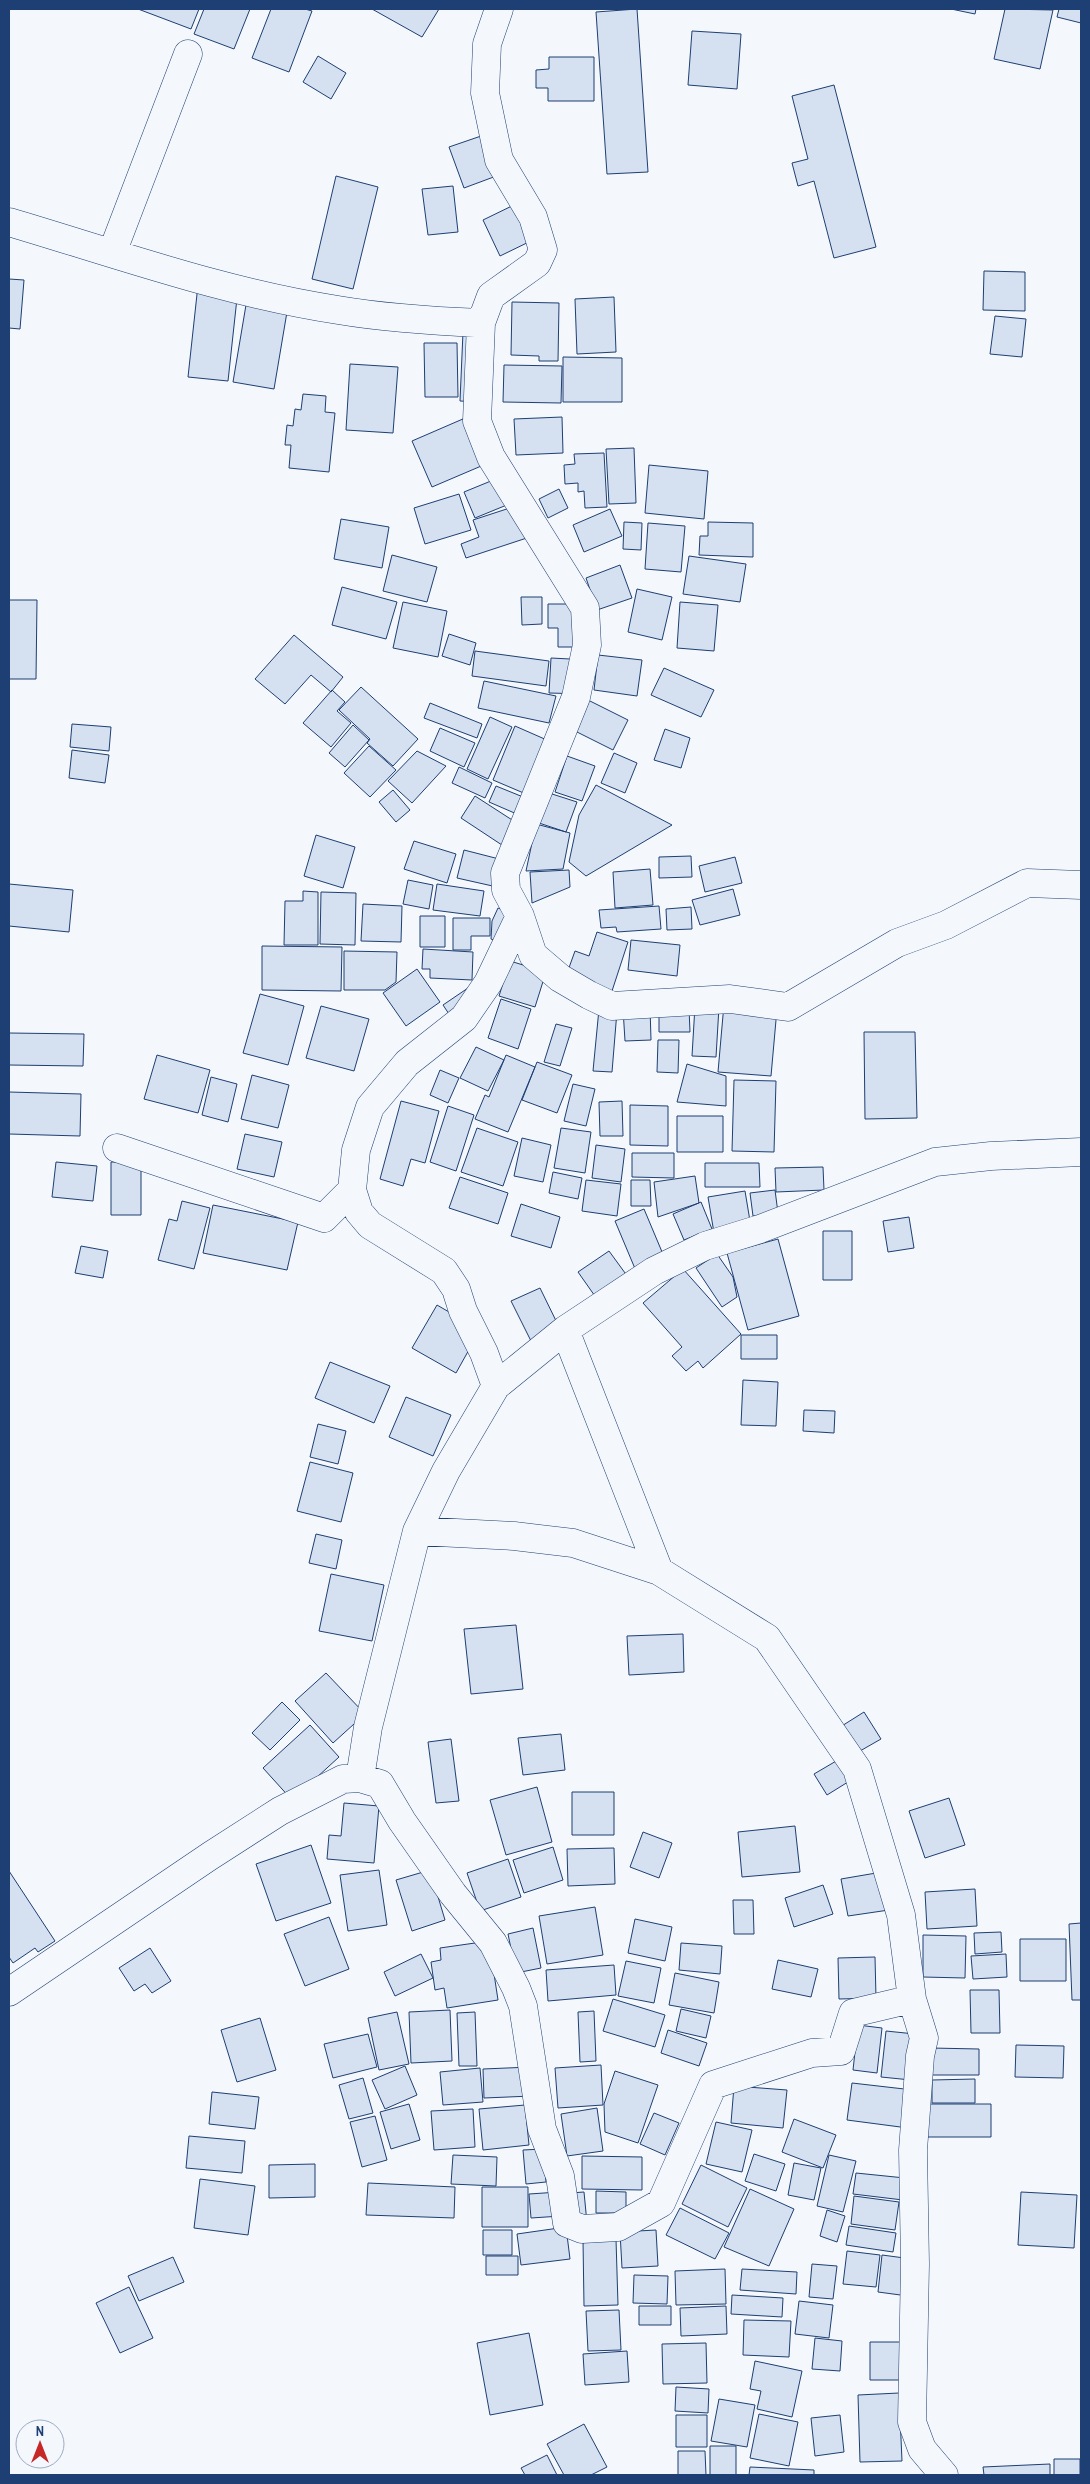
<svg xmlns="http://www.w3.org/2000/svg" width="1090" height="2484" viewBox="0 0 1090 2484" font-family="'Archivo Narrow',sans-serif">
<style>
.building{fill:#d5e0f0;stroke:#1d3f73}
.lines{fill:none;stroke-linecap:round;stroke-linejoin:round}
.street-casing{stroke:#1d3f73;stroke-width:29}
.street{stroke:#f4f7fb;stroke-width:28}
</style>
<rect width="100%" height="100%" fill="#f4f7fb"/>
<path class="building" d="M138,9H199L191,29Z
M204,9H250L234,49L194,34Z
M271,9H305L312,11L289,72L252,58Z
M372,9H439L422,37Z
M637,9L648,172L607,174L596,12Z
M951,9H976L975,14Z
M1005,9L1053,10L1040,69L994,59Z
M1059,9H1081V23L1057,17Z
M692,31L741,34L737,89L688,85Z
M318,56L346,73L331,99L303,82Z
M549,57H594V101H548V88H536V70L549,69Z
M834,85L876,247L834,258L814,181L798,186L792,163L808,159L792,96Z
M484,135L499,175L464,188L449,147Z
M336,176L378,187L353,289L312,279Z
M453,186L458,232L428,235L422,189Z
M518,203L535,239L500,256L483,220Z
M984,271L1025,272V311L983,310Z
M9,279L24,280L20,329L9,328Z
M198,285L238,289L228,381L188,377Z
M614,297L616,352L577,354L575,299Z
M247,299L288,306L274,389L233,382Z
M512,302L559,303L558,361H539V356L511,355Z
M995,316L1026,319L1022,357L990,354Z
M463,332L484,333L481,402L460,401Z
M424,343H457L458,397H425Z
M563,357L622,358V402H563Z
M350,364L398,367L393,433L346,430Z
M504,365L562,366L561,403L503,402Z
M303,394L326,396L325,412L335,413L329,472L289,468L291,445H285L287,425L293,426L295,409L301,410Z
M479,412L500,458L432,487L412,441Z
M562,417L563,453L516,455L514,419Z
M634,448L636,503L609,504L606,449Z
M604,453L607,507L585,508L584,491L578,492V483L565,484L564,465L575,464L574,454Z
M649,465L708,471L704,519L645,513Z
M508,474L519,500L475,518L464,492Z
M559,489L568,508L548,518L539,499Z
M459,494L471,530L425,544L414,508Z
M528,502L539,534L466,558L461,544L479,537L473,520Z
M610,509L622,536L584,552L573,525Z
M341,519L389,527L382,568L334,559Z
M624,522L642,523L641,550L623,549Z
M708,522L753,523V557L699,555L700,536H708Z
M648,523L685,526L681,572L645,569Z
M392,555L437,567L427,602L383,591Z
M689,556L746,564L740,602L683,594Z
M620,565L632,598L597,610L586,578Z
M342,587L397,602L386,639L332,625Z
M637,589L672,597L662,640L628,632Z
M521,597H542V624L522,625Z
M9,600H37L36,679H9Z
M403,602L447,611L438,657L393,648Z
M680,602L718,605L714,651L677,648Z
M548,604H587V647H558V628H548Z
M449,634L476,643L470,665L442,656Z
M294,635L343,677L331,692L311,675L285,704L255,679Z
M475,651L549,661L546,686L472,676Z
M598,655L642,660L637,696L594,690Z
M551,658L589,660L587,694L549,693Z
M664,668L714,690L701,717L651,695Z
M484,681L556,696L549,723L478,708Z
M361,687L418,739L393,766L367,743L370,739L339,710Z
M332,690L345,702L337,711L351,723L331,747L303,723Z
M588,700L628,720L613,750L573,730Z
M430,703L482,724L477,738L424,718Z
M490,717L512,727L488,779L467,769Z
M72,724L111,727L109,751L70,747Z
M353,725L369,740L345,767L329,753Z
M515,726L556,744L533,797L493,780Z
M440,728L475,743L464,767L430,751Z
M665,729L690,738L681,768L654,760Z
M369,746L396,770L370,797L344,773Z
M72,750L109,755L105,783L69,778Z
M417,751L446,766L412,803L388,781Z
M614,753L637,763L625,793L601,783Z
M567,756L595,766L582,801L555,792Z
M459,767L492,783L485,798L452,783Z
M596,785L672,825L586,876L569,862L579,815Z
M496,786L533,801L526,818L489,802Z
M393,790L410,810L396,822L379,802Z
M549,793L577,802L566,832L539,823Z
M475,796L523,827L508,849L461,818Z
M536,824L570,833L563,869L526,871Z
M316,835L355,847L343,888L304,876Z
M414,841L456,854L447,883L404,869Z
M464,850L503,860L497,887L457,878Z
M691,856L692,877L659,878V857Z
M735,857L742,883L705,892L699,866Z
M650,869L653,905L615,908L613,872Z
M569,870L570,887L532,903L530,872Z
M408,880L433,885L429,909L403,904Z
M9,884L73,890L69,932L9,926Z
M437,884L484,891L480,916L433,910Z
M733,889L740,915L700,925L692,900Z
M303,891L318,892V945H284L285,901H303Z
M321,892L356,893L355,945L320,944Z
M363,904L402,906L401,942L361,941Z
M659,906L661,929L617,932L616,927L601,928L599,910Z
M691,907L692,929L667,930L666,909Z
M498,908L518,916L505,945L491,939L492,921Z
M420,916H445V947H420Z
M453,918H490V936H471V950H453Z
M597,932L628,942L612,991L566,976L575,951L589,956Z
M631,940L680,945L677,976L628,970Z
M262,946L342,947L341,991L262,990Z
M423,949L473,952L472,980L430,978V969H422Z
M344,951L397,952L396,982L385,990H344Z
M510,961L546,972L535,1007L499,996Z
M417,969L440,1002L406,1026L383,993Z
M468,988L478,1004L453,1020L443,1005Z
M260,994L304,1006L288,1065L243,1053Z
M501,999L531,1009L518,1049L488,1038Z
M724,1004L777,1009L771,1076L718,1072Z
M321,1006L369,1019L354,1071L306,1058Z
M695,1006L719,1007L716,1057L692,1056Z
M650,1007L651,1040L625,1041L623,1009Z
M689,1008L690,1032H659V1009Z
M599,1009L617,1011L612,1072L593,1071Z
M556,1024L572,1028L560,1066L544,1062Z
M864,1032H915L917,1118L865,1119Z
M9,1033L84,1034L83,1066L9,1065Z
M658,1040H679L678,1073L657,1072Z
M476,1047L504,1060L488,1091L460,1078Z
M157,1055L210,1070L198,1113L144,1099Z
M506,1055L535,1067L508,1132L475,1119L485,1095L489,1097Z
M537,1062L572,1075L557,1113L522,1100Z
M687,1064L726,1076V1106L677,1102Z
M440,1070L459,1078L448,1103L430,1095Z
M252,1075L289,1085L278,1128L241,1119Z
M211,1077L237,1084L228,1122L202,1115Z
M734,1080L776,1081L774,1152L732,1151Z
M573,1084L595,1089L586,1126L564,1121Z
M9,1092L81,1094L80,1136L9,1134Z
M401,1101L439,1111L425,1163L411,1159L403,1186L380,1179Z
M622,1101L623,1136H600L599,1102Z
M630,1105L668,1106V1146L630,1145Z
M448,1106L474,1115L456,1171L430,1162Z
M677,1116H723V1152H677Z
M477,1128L518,1142L503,1186L461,1172Z
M561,1128L591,1132L585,1173L554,1168Z
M245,1134L282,1142L274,1177L237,1169Z
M522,1138L551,1145L543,1182L514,1176Z
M596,1145L625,1149L621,1182L592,1178Z
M632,1153H674V1178L632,1177Z
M56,1162L97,1166L93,1201L52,1197Z
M111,1162H141V1215H111Z
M705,1163H759L760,1187H705Z
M823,1167L824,1190L776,1192L775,1168Z
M553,1172L582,1178L578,1199L549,1193Z
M695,1176L699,1203L658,1217L654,1182Z
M460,1177L508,1193L498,1224L449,1208Z
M586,1180L621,1184L617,1216L582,1211Z
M631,1180H650L651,1206H631Z
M775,1190L778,1213L753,1216L750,1193Z
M745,1191L751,1227L714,1233L708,1197Z
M182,1201L210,1208L194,1269L158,1260L169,1219L177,1221Z
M701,1202L712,1229L684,1240L673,1214Z
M521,1204L560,1217L551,1248L511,1236Z
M213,1205L298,1222L287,1270L203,1253Z
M644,1209L665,1259L636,1271L615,1221Z
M909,1217L914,1248L888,1252L883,1221Z
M823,1231H852V1280H823Z
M778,1239L799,1316L748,1330L727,1253Z
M81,1246L108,1251L103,1278L75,1273Z
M609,1251L628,1277L597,1299L578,1272Z
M717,1254L733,1277L737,1297L722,1307L696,1268Z
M683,1269L741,1334L703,1368L698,1361L686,1371L672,1356L682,1347L643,1303Z
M540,1288L561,1331L533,1345L511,1301Z
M437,1305L480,1330L456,1373L412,1348Z
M741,1335H777V1359H741Z
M330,1362L390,1386L374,1423L315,1398Z
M743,1380L778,1382L776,1426L741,1425Z
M406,1397L451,1415L433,1456L389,1437Z
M804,1410L835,1411L834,1433L803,1431Z
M318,1424L346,1431L338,1464L310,1457Z
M310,1462L353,1473L341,1522L297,1511Z
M316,1534L342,1540L336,1569L309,1563Z
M331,1574L384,1585L372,1641L319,1631Z
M516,1625L523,1689L471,1694L464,1629Z
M683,1634L684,1672L629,1675L627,1636Z
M326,1673L365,1714L333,1743L295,1701Z
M282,1702L300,1720L270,1750L252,1733Z
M864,1712L881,1739L853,1755L837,1729Z
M310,1725L339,1757L292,1800L263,1768Z
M561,1734L565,1770L523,1775L518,1738Z
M451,1739L459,1801L436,1803L428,1742Z
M843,1757L856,1777L827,1795L814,1774Z
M537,1787L552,1842L506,1855L490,1800Z
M572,1792H614V1835H572Z
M949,1798L965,1845L925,1858L909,1811Z
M344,1803L379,1806L374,1863L327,1859L329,1835L341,1836Z
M795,1826L800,1872L742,1877L738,1832Z
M643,1832L672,1843L659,1878L630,1867Z
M311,1845L331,1903L276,1921L256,1864Z
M553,1847L563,1880L524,1893L513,1860Z
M614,1848L615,1884L568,1886L567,1849Z
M508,1859L521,1897L480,1911L467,1873Z
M379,1870L387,1925L348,1931L340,1875Z
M430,1870L445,1920L412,1931L396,1880Z
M9,1871L55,1941L38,1952L35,1948L13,1963L9,1957Z
M882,1872L889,1910L848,1916L841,1879Z
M823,1885L833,1914L794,1927L785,1898Z
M975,1889L977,1926L927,1929L925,1892Z
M733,1900H753L754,1934H734Z
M595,1907L603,1955L547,1964L539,1916Z
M329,1917L349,1969L305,1986L284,1934Z
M635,1919L672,1927L665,1961L628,1953Z
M1081,1923V2000H1072L1069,1924Z
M533,1928L541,1968L516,1973L508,1934Z
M1001,1932L1002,1952L975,1954L974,1933Z
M923,1935L966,1936L965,1978L923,1977Z
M1020,1939H1066V1981H1020Z
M489,1941L498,2000L447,2008L444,1988L435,1990L431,1962L441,1960L440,1948Z
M681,1943L722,1946L720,1974L679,1970Z
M150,1948L171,1981L152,1993L145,1984L134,1991L119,1968Z
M421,1954L433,1978L395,1996L384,1972Z
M1006,1954L1007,1977L973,1979L971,1956Z
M875,1957L876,1998L839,1999L838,1958Z
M778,1960L818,1969L811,1997L772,1989Z
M626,1961L661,1968L654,2003L618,1996Z
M614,1965L616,1995L548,2001L546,1970Z
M675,1973L719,1982L714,2013L669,2005Z
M970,1990H999L1000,2033H971Z
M613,1999L665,2015L655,2047L603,2031Z
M681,2009L711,2016L706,2038L676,2031Z
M450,2010L452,2061L411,2063L409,2012Z
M594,2011L596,2061L580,2062L578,2012Z
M397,2012L409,2064L379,2070L368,2018Z
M475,2012L477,2066H459L457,2013Z
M260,2018L276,2070L237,2082L221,2030Z
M858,2025L882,2028L877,2073L853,2070Z
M668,2030L707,2043L699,2066L661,2053Z
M886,2031L915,2034L911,2080L881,2077Z
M368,2034L377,2067L333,2078L324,2044Z
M1016,2045L1064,2046L1063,2078L1015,2077Z
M931,2048L979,2049V2075H931Z
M601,2065L603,2105L558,2108L555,2068Z
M405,2066L417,2095L385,2109L372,2080Z
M531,2067L532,2096L484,2098L483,2069Z
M480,2068L483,2102L443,2105L440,2072Z
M615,2071L658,2085L638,2143L605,2132L604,2104Z
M363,2078L373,2113L349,2119L339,2085Z
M975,2079V2103H932V2080Z
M852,2083L913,2090L908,2128L847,2120Z
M734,2086L787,2090L783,2128L731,2123Z
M212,2092L259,2097L255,2129L209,2124Z
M409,2104L420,2140L391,2149L380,2112Z
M924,2104H991V2137H924Z
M525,2105L529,2145L483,2150L479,2109Z
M597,2108L603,2151L567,2156L561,2114Z
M473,2109L475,2147L434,2150L431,2111Z
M654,2113L679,2123L665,2155L640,2144Z
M375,2116L387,2160L362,2167L350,2122Z
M794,2119L836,2135L823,2168L782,2152Z
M716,2122L752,2130L742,2172L706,2164Z
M189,2136L245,2141L242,2173L186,2168Z
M543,2149L546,2182L526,2184L523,2150Z
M754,2154L785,2164L776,2191L745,2181Z
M453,2155L497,2157L496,2186L451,2184Z
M829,2155L856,2161L843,2212L817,2206Z
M582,2156L642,2157V2190L582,2189Z
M794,2163L821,2168L814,2200L788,2195Z
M315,2164V2197L269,2198V2165Z
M701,2165L747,2188L728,2227L682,2204Z
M856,2173L905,2178L903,2200L853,2194Z
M200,2179L255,2186L248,2235L194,2228Z
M368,2183L455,2187L454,2218L366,2215Z
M482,2187H528V2227H482Z
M750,2189L794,2209L769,2266L724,2247Z
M596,2191L626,2192V2213H596Z
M559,2192L561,2216L531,2218L529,2194Z
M584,2192L587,2223L573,2225L570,2193Z
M1021,2192L1077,2195L1074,2248L1018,2245Z
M854,2196L899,2202L895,2230L851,2224Z
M680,2208L729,2233L715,2259L666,2235Z
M827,2210L845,2216L837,2242L820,2236Z
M849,2226L896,2233L893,2252L846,2245Z
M566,2227L570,2259L521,2265L517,2234Z
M483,2230H512V2255H483Z
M656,2230L658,2266L622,2268L620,2232Z
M616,2239L618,2305L584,2306L583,2240Z
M847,2251L880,2255L876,2287L843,2284Z
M882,2255L912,2259L908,2296L878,2292Z
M486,2256H518V2275H486Z
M173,2257L184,2282L139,2301L128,2276Z
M812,2264L837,2266L833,2299L809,2297Z
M725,2269L726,2304L676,2305L675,2271Z
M742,2269L797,2272L796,2294L740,2290Z
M634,2275L668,2276L667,2304L633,2303Z
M129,2287L153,2338L120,2353L96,2303Z
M732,2295L783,2298L782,2317L731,2314Z
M799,2301L833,2305L829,2338L795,2334Z
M639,2306H671V2325H639Z
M726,2306L727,2334L681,2336L680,2308Z
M619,2310L621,2350L588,2351L586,2311Z
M744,2320L791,2321L789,2357L743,2355Z
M529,2333L543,2405L490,2415L477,2343Z
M815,2338L842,2341L840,2371L812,2369Z
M870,2342H903V2380H870Z
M706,2343L707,2383L663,2384L662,2344Z
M627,2351L629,2382L585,2385L583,2354Z
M755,2361L802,2371L792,2417L757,2409L761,2391L750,2389Z
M676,2387L709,2389L708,2413L675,2411Z
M899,2393L902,2461L860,2462L858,2395Z
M719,2399L755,2405L747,2447L711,2441Z
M759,2414L798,2422L789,2466L750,2458Z
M676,2415H707V2447H676Z
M840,2415L844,2452L815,2456L811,2418Z
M584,2424L607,2467L591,2475H564L547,2444Z
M710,2446H736V2475H710Z
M678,2451H705L706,2475H678Z
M547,2455L557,2475H525L521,2468Z
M1054,2459H1080V2475H1054Z
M1050,2464V2475H984L983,2467Z
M750,2467L814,2470V2475H749Z"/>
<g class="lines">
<defs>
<path id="street" d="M9,222C117,254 226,293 338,310C385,318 433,321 481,323L477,421L491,457L585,608L587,645L576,697L505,873L506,890L520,916L488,983L464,1018L407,1063L370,1107L356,1150L352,1190L359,1212L370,1225L444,1271L456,1289L463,1311L484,1353L496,1386
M112,253L188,54
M481,323L491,296L537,263L543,250L533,217L499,160L485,93L487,44L499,9
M520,916L533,955L560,978L589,995L612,1006L730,999L788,1007L897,943L946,925L1027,883L1081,885
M117,1148L324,1218L352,1190
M565,1330L659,1571
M417,1531L514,1536L573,1543L659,1571L767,1638L857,1769L901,1915L912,1999L924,2038L920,2056L913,2150L915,2264L912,2422L922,2449L944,2475
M360,1778L380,1784L402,1821L453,1894L493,1943L516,1988L523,2006L542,2129L560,2176L567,2223L582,2229L618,2227L661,2203L713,2085L812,2053L841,2051L853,2013L912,1999
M9,1992L210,1856L280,1811L343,1779L360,1778L368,1727L417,1531L446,1471L496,1386L565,1330L654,1271L705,1246L760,1229L935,1162L991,1156L1081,1152"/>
</defs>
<use href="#street" class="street-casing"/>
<use href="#street" class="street"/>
</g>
<rect width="1090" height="2484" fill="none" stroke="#1d3f73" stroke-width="20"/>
<g transform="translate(40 2444)"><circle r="24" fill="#f4f7fb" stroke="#9eadc5"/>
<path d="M0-4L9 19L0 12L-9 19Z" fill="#c62828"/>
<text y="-8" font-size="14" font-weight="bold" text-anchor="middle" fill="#1d3f73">N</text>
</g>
</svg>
